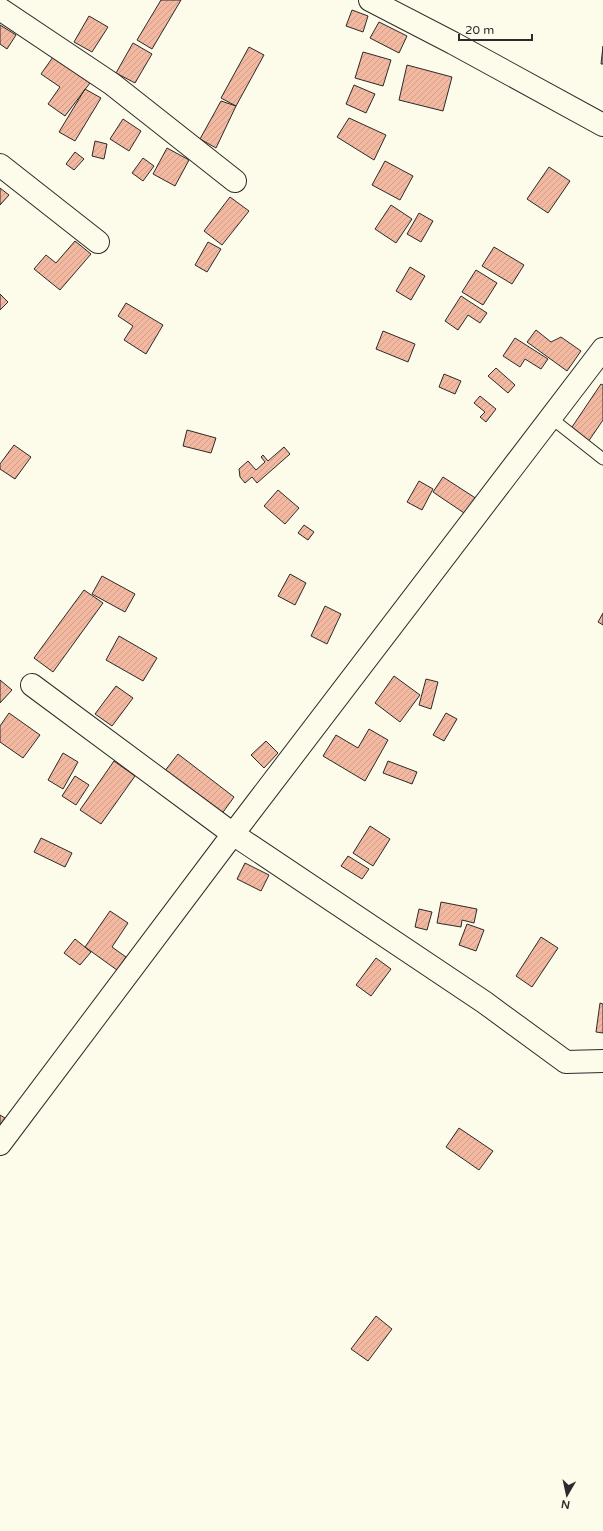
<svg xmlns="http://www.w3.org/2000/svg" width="603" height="1531" viewBox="0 0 603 1531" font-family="'Varela Round',sans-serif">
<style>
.building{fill:url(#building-hatch);stroke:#2b2b2b}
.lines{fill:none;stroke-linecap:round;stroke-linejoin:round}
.service-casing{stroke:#2b2b2b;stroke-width:13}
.minor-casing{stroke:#2b2b2b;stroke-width:24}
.service{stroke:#fdfbea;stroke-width:11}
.minor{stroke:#fdfbea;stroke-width:22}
</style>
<defs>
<pattern id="building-hatch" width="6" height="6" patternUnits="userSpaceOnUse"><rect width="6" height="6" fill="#f2b8a0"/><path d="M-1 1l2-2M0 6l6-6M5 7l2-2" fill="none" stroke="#d09e8a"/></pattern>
</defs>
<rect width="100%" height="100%" fill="#fdfbea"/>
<path class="building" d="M161,0H181L152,49L137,40Z
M352,10L368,16L363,32L346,26Z
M89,16L108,27L92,52L74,42Z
M379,22L407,36L399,53L370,38Z
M0,25L16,35L7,49L0,44Z
M133,43L152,54L135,83L116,73Z
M603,46V64H601Z
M249,47L264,55L236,106L221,98Z
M363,52L391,60L383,86L355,78Z
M53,57L90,83L65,116L48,104L60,87L41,74Z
M407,65L452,77L443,111L399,100Z
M354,85L375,94L366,113L346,104Z
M85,89L101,98L75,141L59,132Z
M221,101L236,106L216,148L200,139Z
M349,118L386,135L374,160L337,137Z
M123,119L141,131L129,151L110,139Z
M95,141L107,144L104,159L92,156Z
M167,148L189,160L175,186L153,174Z
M75,152L84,159L74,170L66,164Z
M143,158L154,166L143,181L132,173Z
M385,161L413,176L400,200L372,185Z
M549,167L570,181L548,213L527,199Z
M0,188L9,195L0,205Z
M230,197L249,211L222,245L204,231Z
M391,205L412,219L396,243L375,229Z
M419,213L433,221L421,242L407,234Z
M75,241L91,254L60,290L34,269L46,255L56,263Z
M208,242L221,249L207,272L195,265Z
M494,247L524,265L512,284L482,266Z
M410,267L425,276L411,300L396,291Z
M476,270L497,283L483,305L462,292Z
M0,294L8,302L0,310Z
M461,296L487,313L480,323L468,315L458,330L445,321Z
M126,303L163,325L146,354L124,340L133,326L118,316Z
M536,330L551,342L561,337L581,351L567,371L527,342Z
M383,331L415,344L408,362L376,349Z
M515,338L548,359L541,369L525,359L520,367L503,356Z
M496,368L515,385L508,393L488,376Z
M444,374L461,381L455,394L439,387Z
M601,384L603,385V420L588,442L570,430Z
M480,396L496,409L486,422L480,417L485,412L474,403Z
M187,430L216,438L211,453L183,446Z
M14,445L31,457L15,479L0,469V464Z
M284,447L290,454L257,483L252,477L245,483L240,477L239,469L248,461L256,470L265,462L261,457L263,455L268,461Z
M443,477L477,499L467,515L433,492Z
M419,481L433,489L422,510L407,502Z
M278,490L299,508L285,524L264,506Z
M304,525L314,532L308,540L298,533Z
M290,574L306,583L295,605L278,596Z
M102,576L135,594L125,612L92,594Z
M84,590L103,603L53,672L34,658Z
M325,606L341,614L327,644L311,636Z
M603,613V625L598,622Z
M119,636L157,658L143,681L106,660Z
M394,676L420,695L400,722L375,703Z
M426,679L438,682L431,709L419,705Z
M0,680L12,690L0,703Z
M116,686L133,698L112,726L95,714Z
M9,713L40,735L23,758L0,742V726Z
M446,713L457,719L444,741L433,735Z
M369,729L388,740L365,781L323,756L336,735L358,748Z
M266,741L278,753L264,768L251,755Z
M63,753L78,762L63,789L48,780Z
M178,754L234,797L221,815L164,772Z
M114,761L135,776L101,824L80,810Z
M388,761L417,772L412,784L383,773Z
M75,776L89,785L76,805L62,796Z
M370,826L390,839L373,866L353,853Z
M41,838L72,853L65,867L34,852Z
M348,856L369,869L362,879L341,866Z
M245,863L269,875L261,891L237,879Z
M441,902L477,909L474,923L462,920L461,927L437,923Z
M419,909L432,912L427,930L415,927Z
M110,911L128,923L112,947L126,957L117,970L85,947Z
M467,924L484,930L476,951L459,945Z
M541,937L558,948L532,987L516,976Z
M75,939L91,952L80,965L64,953Z
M376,958L391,969L371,996L356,985Z
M600,1003L603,1004V1033L596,1032Z
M0,1115L5,1118L0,1125Z
M459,1128L493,1151L479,1170L446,1147Z
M376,1316L392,1329L368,1361L351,1349Z"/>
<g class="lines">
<defs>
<path id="service" d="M551,418L603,459"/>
<path id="minor" d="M370,0L453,43L603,125
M0,9L112,84L235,181
M0,165L98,242
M32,685L233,834L484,1002L566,1062L603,1061
M0,1144L233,834L603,349"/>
</defs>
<use href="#service" class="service-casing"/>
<use href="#minor" class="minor-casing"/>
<use href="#service" class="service"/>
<use href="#minor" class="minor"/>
</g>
<g transform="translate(567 1495) rotate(189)" stroke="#fdfbea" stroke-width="3" paint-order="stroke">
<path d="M0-3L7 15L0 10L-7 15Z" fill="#2b2b2b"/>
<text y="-6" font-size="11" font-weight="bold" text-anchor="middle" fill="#2b2b2b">N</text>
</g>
<path d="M459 34v6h73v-6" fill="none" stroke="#2b2b2b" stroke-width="2"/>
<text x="465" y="34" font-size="12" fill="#2b2b2b" stroke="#fdfbea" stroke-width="3" paint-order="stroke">20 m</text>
</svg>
